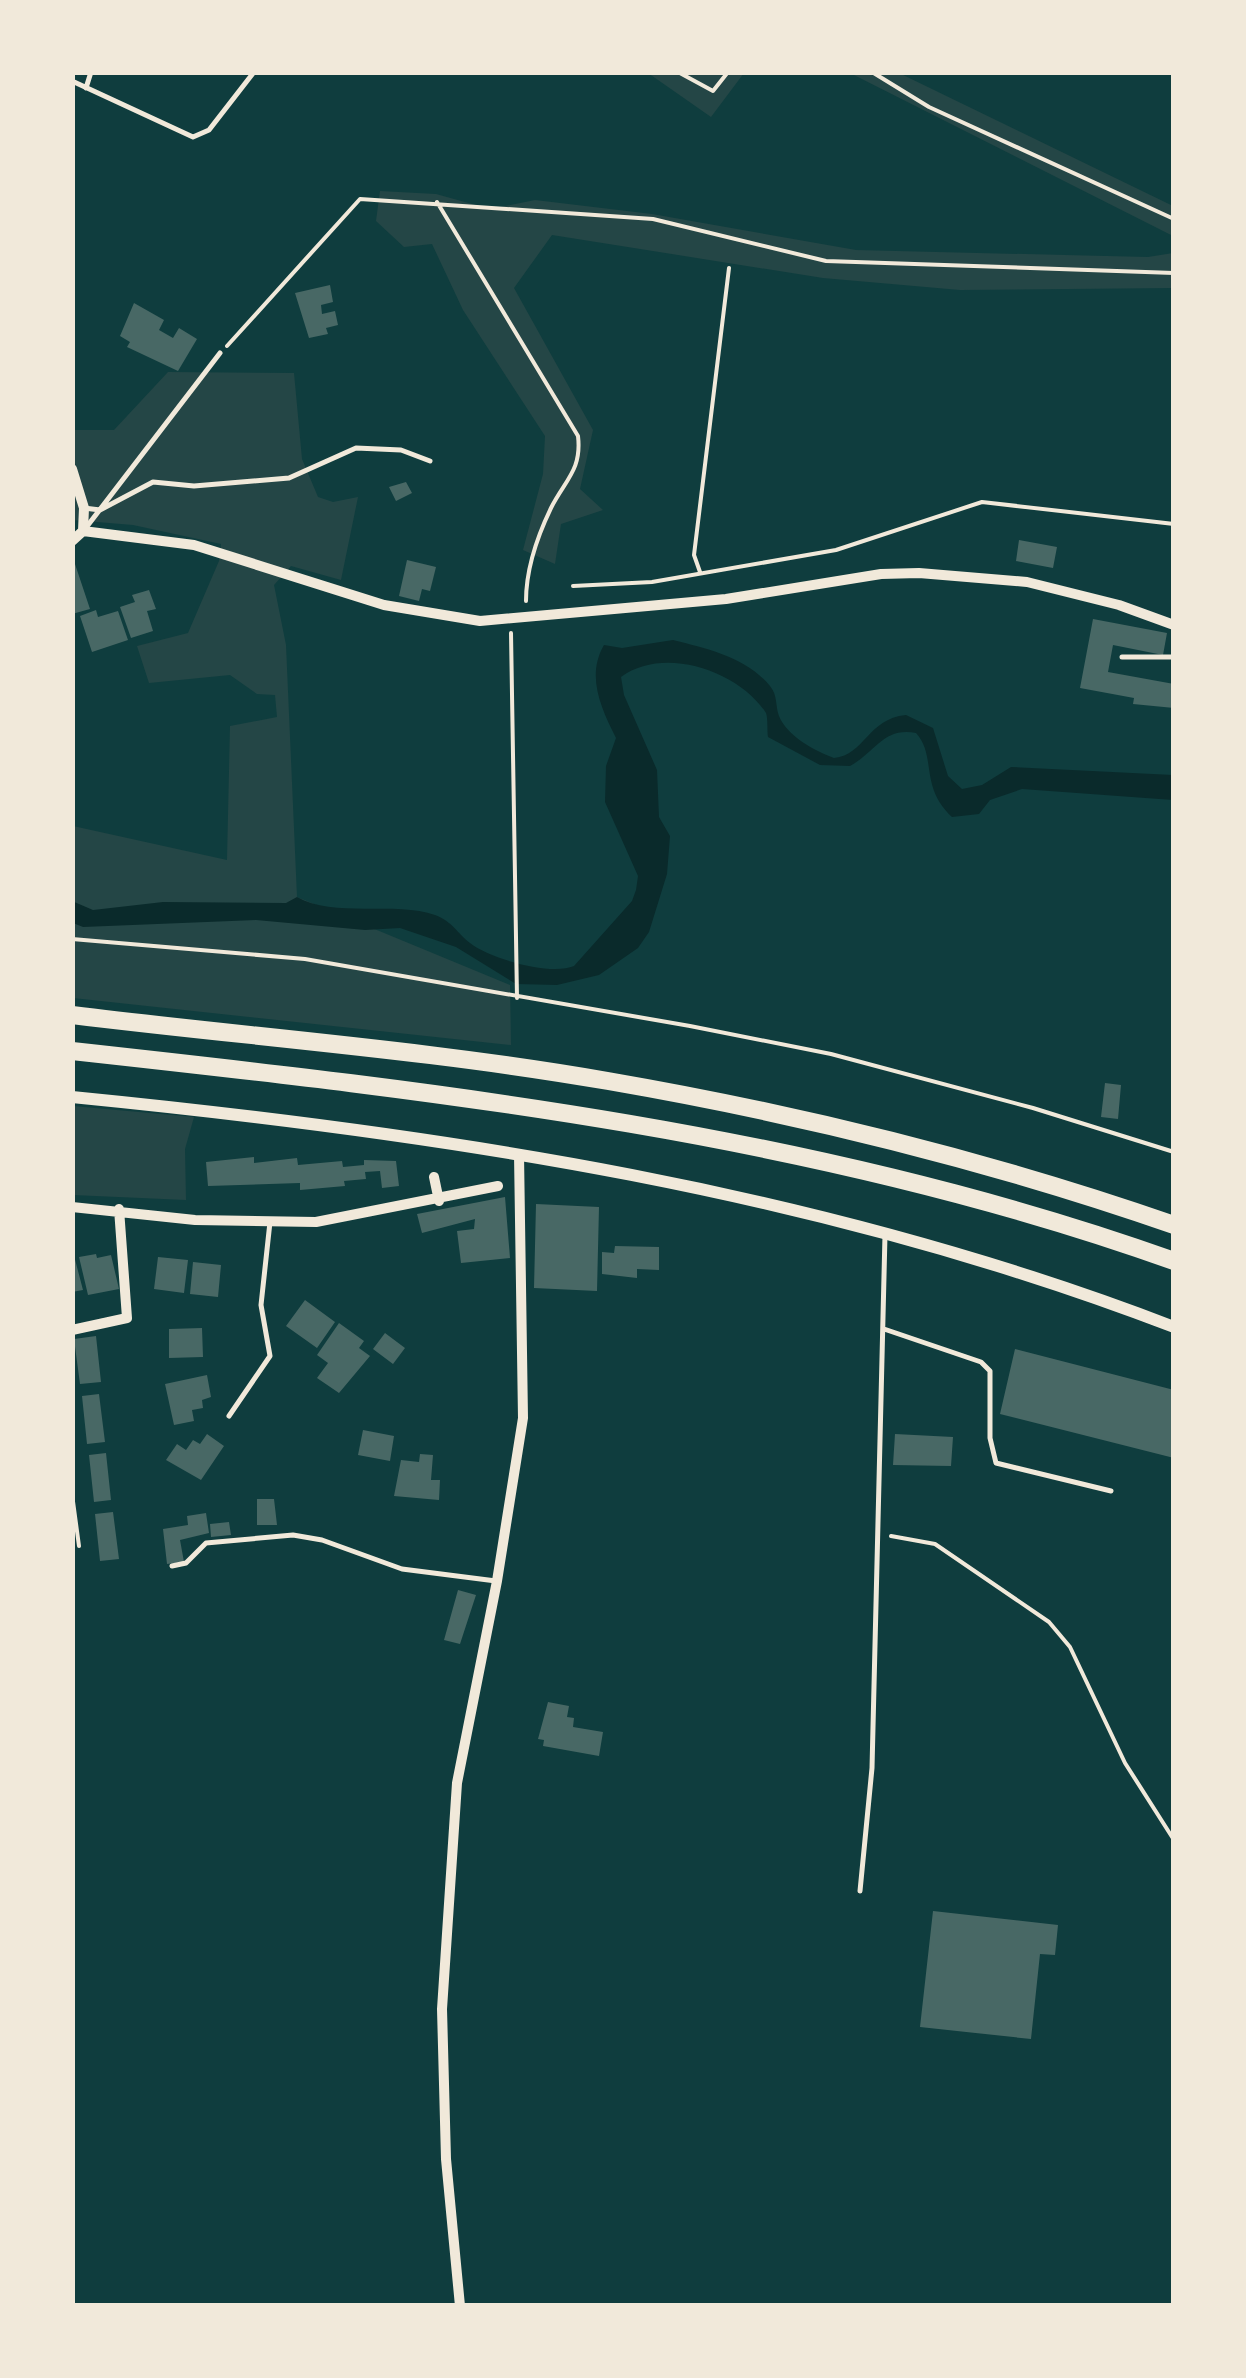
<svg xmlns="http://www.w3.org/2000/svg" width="1246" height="2378" viewBox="0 0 1246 2378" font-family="'Open Sans',sans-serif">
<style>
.green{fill:#244646}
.water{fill:#0a2a2b}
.building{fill:#486865}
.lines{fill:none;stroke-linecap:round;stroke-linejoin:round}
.path{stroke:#f1e9da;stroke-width:4}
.service{stroke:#f1e9da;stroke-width:5}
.minor{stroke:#f1e9da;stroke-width:10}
.tertiary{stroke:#f1e9da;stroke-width:12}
.trunk{stroke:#f1e9da;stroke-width:18}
</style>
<rect width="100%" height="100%" fill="#0f3d3e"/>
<path class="green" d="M648,73H744L711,117Z
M850,73H899L1173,206V236Z
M380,191L436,194L490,209L535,200L652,214L856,250L1148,257L1173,253V288L960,290L823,278L552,235L514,288L593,430L580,489L603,510L561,524L555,564L523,550L543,474L545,436L463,310L432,244L404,247L376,221Z
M168,372L294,373L302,459L318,497L333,502L358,497L341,580L291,566L274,585L286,645L297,897L510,985L511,1045L73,998V826L227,860L230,726L277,717L275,695L257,694L230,675L149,683L137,646L188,633L219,561L221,544L133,525L73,520V430H114Z
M73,1106L194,1117L185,1149L186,1200L73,1195Z"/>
<path class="water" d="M673,640C708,649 746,657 770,686C778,696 775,705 779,716C787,736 815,751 834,758C865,755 867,719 906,715L933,728L948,776L962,789L982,785L1011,767L1173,775V800L1022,789L990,800L979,814L952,817C919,786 937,756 916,733C883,727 876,752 850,766L820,765L768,737C767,731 768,718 766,713C739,671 664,645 621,677L624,695L657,770L659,817L670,836L667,874L649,932L638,948L599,975L557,985L516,984L456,947L400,928L365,930L256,920L83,927L73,923L72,901L93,910L163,902L286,903L297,897C333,918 396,901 435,915C453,922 456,932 470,943C490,959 551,976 574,966L632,901L636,890L638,876L605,802L606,766L616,738C601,708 586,676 604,645L622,648Z"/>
<path class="building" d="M330,285L333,302L321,305L322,314L335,311L338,325L326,328L328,334L309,338L295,293Z
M134,303L164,320L159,330L173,338L179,328L197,339L178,371L127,347L130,342L120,336Z
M406,482L412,493L396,501L389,487Z
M1019,540L1057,547L1053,568L1016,561Z
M72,555L90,609L72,614Z
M407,560L436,567L430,591L422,589L419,601L399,596Z
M149,590L156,609L147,611L153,631L131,638L120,607L135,602L132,595Z
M96,610L98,617L118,611L128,640L92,652L80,616Z
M1093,619L1167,633L1163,655L1113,645L1108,672L1174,684V708L1133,704L1134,698L1080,688Z
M1105,1083L1121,1085L1118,1119L1101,1117Z
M254,1157V1163L297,1158L298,1165L342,1161L343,1167L364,1165V1160L396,1161L399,1186L382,1188L380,1171L365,1172L366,1179L344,1181L345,1186L300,1190V1183L208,1186L206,1162Z
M505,1197L510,1258L461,1263L457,1231L474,1229L475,1219L422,1233L417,1214Z
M536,1204L599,1207L597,1291L534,1288Z
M615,1246L659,1247V1270L637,1269V1278L602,1274V1252L614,1253Z
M72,1248L83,1290L72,1292Z
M96,1254L97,1258L111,1255L119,1289L88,1295L79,1257Z
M158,1257L188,1260L184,1293L154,1289Z
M193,1262L221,1265L218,1297L190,1294Z
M305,1300L335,1322L317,1348L286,1326Z
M339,1323L364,1341L359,1348L370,1356L339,1393L317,1378L328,1363L317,1355Z
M202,1328L203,1357L169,1358V1329Z
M385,1333L405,1348L393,1364L373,1349Z
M96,1336L101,1382L80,1384L74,1339Z
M1015,1349L1174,1390V1458L1000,1414Z
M207,1375L211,1397L202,1400L203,1408L192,1410L194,1421L174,1425L165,1384Z
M99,1394L105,1442L87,1444L82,1396Z
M363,1430L394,1436L390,1461L358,1455Z
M207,1434L224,1446L201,1480L166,1460L177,1444L186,1450L193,1440L200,1444Z
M895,1434L953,1437L951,1466L893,1465Z
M106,1453L111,1500L94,1502L89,1455Z
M420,1454L433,1455L431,1480H440L439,1500L394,1496L401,1460L419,1462Z
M257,1499H274L277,1525H257Z
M113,1512L119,1559L100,1561L95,1514Z
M206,1513L209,1533L180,1540L184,1562L167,1564L163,1529L188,1525L187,1516Z
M229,1522L231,1535L211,1537L210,1524Z
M458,1590L476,1595L460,1644L444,1640Z
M548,1702L569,1706L567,1717L574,1718L573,1727L603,1732L599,1756L543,1746L544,1740L538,1739Z
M933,1911L1058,1925L1055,1955L1040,1954L1031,2039L920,2027Z"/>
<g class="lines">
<path class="path" d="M678,72L713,91L728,72
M872,72L929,107L1174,219
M437,202L578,436C582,470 565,480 551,508C537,537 526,569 526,601
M227,346L360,199L653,219L826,261L1174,273
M700,572L694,555L729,268
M573,586L652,582L836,550L982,502L1174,524
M511,633L517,998
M72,939L305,959L690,1026L831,1054L1033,1108L1174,1152
M72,1494L79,1546
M891,1536L935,1544L1049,1622L1070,1647L1125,1763L1174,1840"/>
<path class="service" d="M72,81L193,137L209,130L254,72
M86,88L91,72
M84,508L100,510L153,482L194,486L289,478L356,448L401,450L430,461
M85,529L220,353
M1122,657H1174
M884,1329L981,1362L990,1371V1438L996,1463L1111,1491
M229,1416L270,1356L261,1305L270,1222
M172,1566L186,1563L206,1543L293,1535L322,1540L402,1569L496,1581
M860,1891L872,1768L885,1235"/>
<path class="minor" d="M72,469L84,508L83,531L72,541
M83,531L194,545L384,605L480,621L726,599L881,574L919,573L1027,582L1119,605L1174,625
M434,1177L439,1201
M72,1207L195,1220L316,1222L498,1186
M72,1330L127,1318L119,1209
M460,2306L446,2159L442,2009L457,1783L497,1581L523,1418L519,1154"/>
<path class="tertiary" d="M72,1097C447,1134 821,1191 1174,1327"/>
<path class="trunk" d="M72,1015C250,1037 431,1050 608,1081C799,1114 990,1161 1174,1225
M72,1051C445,1092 819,1134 1174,1261"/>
</g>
<rect width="1246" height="2378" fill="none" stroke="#f1e9da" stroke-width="150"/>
</svg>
